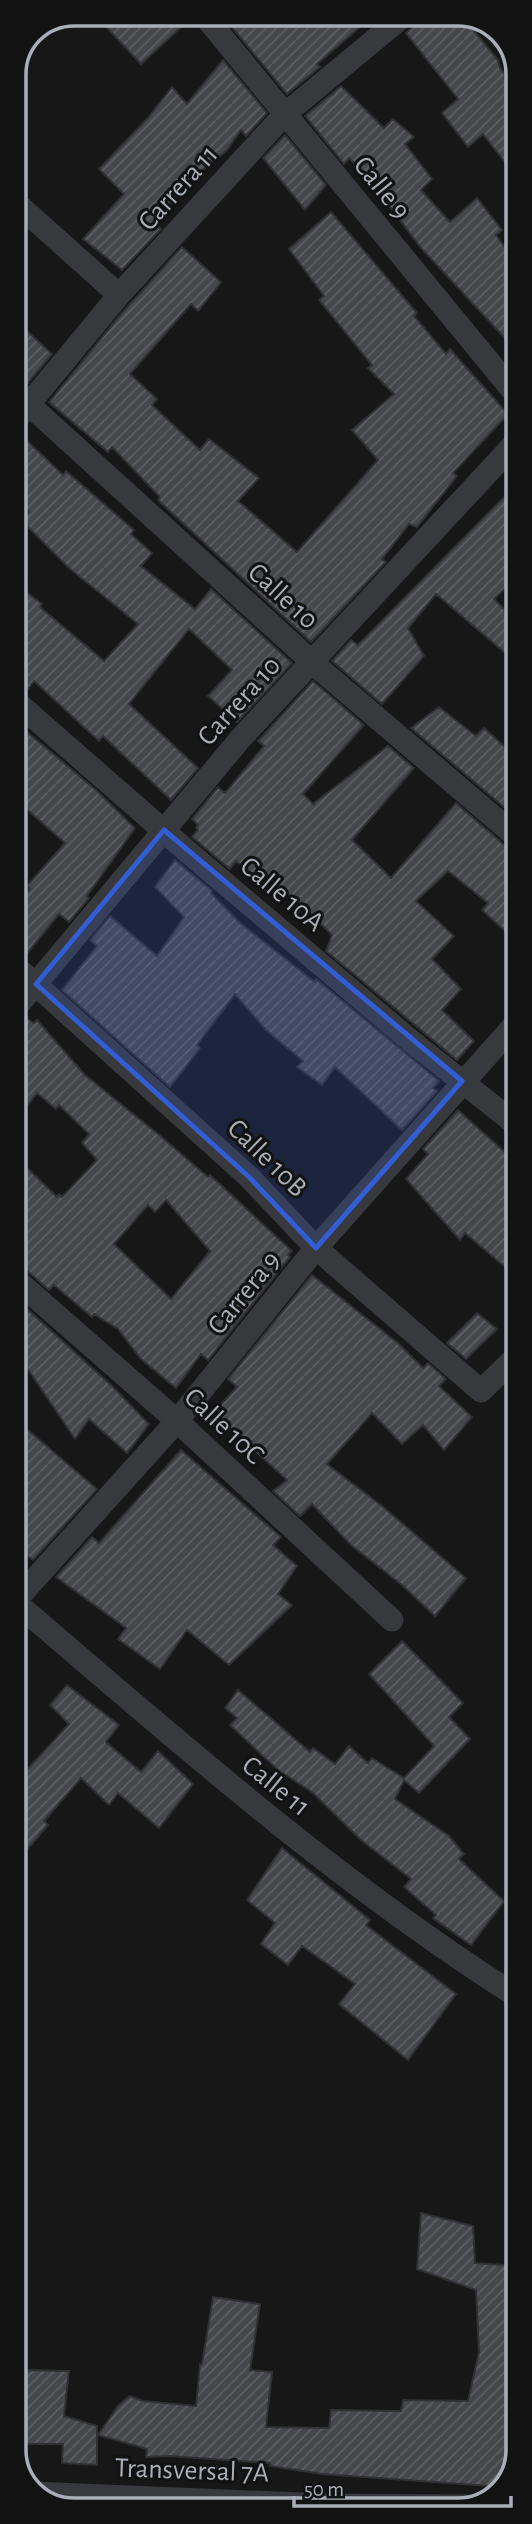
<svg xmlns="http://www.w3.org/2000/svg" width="532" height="2524" viewBox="0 0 532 2524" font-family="'Alegreya Sans',sans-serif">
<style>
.building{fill:url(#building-hatch);stroke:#313134;stroke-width:2;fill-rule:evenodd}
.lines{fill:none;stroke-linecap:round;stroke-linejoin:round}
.street{stroke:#38393d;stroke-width:23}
.marked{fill:#325dd3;fill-opacity:0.2;stroke:#325dd3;stroke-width:5;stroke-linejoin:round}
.labels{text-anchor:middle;stroke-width:6;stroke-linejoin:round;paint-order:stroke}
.street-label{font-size:28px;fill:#aaafb7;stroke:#121213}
.rim{fill:none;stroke:#aaafb7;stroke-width:3.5}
</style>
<defs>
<pattern id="building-hatch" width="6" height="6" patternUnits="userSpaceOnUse" patternTransform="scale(1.75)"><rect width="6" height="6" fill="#46474b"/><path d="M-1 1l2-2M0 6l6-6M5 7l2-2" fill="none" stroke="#5e5f63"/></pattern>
</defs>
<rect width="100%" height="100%" fill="#171718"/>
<path class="building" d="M94,14H189L190,19L141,64Z
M221,14H375L317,64L320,67L287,94Z
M427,14H460L498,60L500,68L517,90V178L483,134L468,147L442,113L458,99L406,33Z
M223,60L267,113L246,136L241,130L227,150L199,173L154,223L161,229L122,270L83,239L124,194L99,169L147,119L172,87L187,104Z
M341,86L384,128L393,119L414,137L405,144L432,179L421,190L450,222L477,198L502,230L496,235L517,264V351L421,248L369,179L349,158L344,164L305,116Z
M285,135L326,185L305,210L263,158Z
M331,212L417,313L414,316L446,354L450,349L508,414L453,473L457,476L417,527L409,524L382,559L386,562L311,642L158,500L160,497L112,447L108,452L49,402L121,314L182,247L221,282L198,311L191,304L130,374L157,399L152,405L200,450L209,439L259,478L238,501L297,552L378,460L352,430L394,394L368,368L372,365L319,300L324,296L289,249Z
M14,319L52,354L27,384L14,374Z
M20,434L63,475L66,471L134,530L131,534L152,553L141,566L195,609L211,589L292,663L237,722L208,696L232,670L189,629L129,704L198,768L171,800L103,736L99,741L34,681L26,692L14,686V583L42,604L40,607L104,661L138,624L69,568L22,521L29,512L14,498V436Z
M518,483V576L494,599L518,623V664L436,594L408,628L424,656L382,704L332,661L351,640L358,645Z
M313,681L364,725L303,794L313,804L388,746L414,768L352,840L391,878L456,803L509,849L518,852V943L482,910L488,903L448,871L416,901L454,936L432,959L461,989L442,1010L474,1041L457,1060L326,951L332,935L305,908L272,882L269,886L236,861L230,869L192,837L198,830L196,828L198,825L192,819L218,787L225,793L264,746L258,741Z
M439,707L476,736L484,728L518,759V819L411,728Z
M14,721L96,790L135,828L87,896L89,898L69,922L59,914L25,956L14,951V907L30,889L27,886L65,843L14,798Z
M175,860L212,891L211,893L240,923L315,982L316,979L439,1081L433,1088L437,1091L402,1130L335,1067L322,1085L297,1067L303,1061L266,1030L235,994L197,1045L200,1048L170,1087L62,990L97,946L90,940L110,916L157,956L184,917L155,887Z
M26,1018L34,1023L37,1020L85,1075L158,1134L208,1177L210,1175L292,1251L288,1255L290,1257L208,1360L201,1354L176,1388L141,1359L118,1329L94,1314L92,1317L54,1285L49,1290L23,1267L14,1264V1155L57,1197L59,1194L62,1197L97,1160L82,1143L89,1134L59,1105L56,1109L37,1093L14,1123V1034ZM166,1200L210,1251L171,1299L114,1244L148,1205L155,1212Z
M458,1110L518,1164V1278L465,1233L460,1240L406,1179L428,1154L423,1149Z
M312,1275L399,1344L423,1368L428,1363L446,1379L439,1386L472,1417L444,1450L423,1425L402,1444L372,1413L327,1464L382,1506L466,1578L435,1616L402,1585L351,1545L312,1504L300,1516L273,1491L287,1480L213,1413L237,1387L228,1379Z
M14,1297L112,1386L149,1424L127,1453L89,1419L75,1439L27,1368L14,1358Z
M477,1313L497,1329L466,1359L447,1343Z
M14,1418L97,1489L33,1560L14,1547Z
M181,1450L281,1537L273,1545L297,1566L278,1594L292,1605L229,1665L187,1630L160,1669L118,1639L126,1628L56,1577L92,1537L99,1543Z
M402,1641L463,1703L449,1717L470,1739L419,1793L404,1780L395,1799L449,1836L464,1854L459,1859L504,1901L471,1945L433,1918L436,1915L404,1887L411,1879L361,1840L312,1792L278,1770L230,1725L237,1718L225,1708L238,1690L310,1752L313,1748L335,1764L349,1746L368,1763L372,1758L404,1778L434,1746L369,1674Z
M67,1685L119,1725L106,1742L141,1772L158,1751L193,1784L159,1828L118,1793L109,1805L81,1778L44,1821L48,1825L14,1865V1784L69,1724L50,1705Z
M282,1848L370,1920L366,1925L456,1994L408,2060L339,2004L355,1984L302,1946L288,1965L261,1944L275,1923L247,1900Z
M421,2213L473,2226L475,2263L518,2266V2450L504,2487L322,2474L270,2466V2463L169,2456L146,2457L147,2449L98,2435L118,2406L130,2396L143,2401L196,2406L200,2364H202L213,2297L260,2304L250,2370L272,2372L266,2427L329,2428L331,2410L401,2411L403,2400L468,2401L479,2352L476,2290L417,2269Z
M23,2370L69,2371L64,2416L97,2426V2465L62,2463L63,2444H15Z"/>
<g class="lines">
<path class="street" d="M203,14L518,397
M14,201L119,295
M14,391L321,670L518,838
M14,422L119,295L285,114L406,14
M14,700L188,852L411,1041L518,1126
M14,965L249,1177L316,1248L481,1391L518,1355
M14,1010L241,738L518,440
M14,1278L177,1421L392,1620
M14,1601C176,1740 337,1882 518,1997
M15,1601L177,1421L316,1248L518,1021
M33,2493L324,2505L473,2506"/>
</g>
<path class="marked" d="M164,830L462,1081L316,1248L249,1177L36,984Z"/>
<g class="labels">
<g class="street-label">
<text transform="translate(177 187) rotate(-48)" y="10">Carrera 11</text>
<text transform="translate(383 187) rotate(51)" y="10">Calle 9</text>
<text transform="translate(284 595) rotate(42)" y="10">Calle 10</text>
<text transform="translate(238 700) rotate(-48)" y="10">Carrera 10</text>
<text transform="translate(283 893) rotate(40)" y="10">Calle 10A</text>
<text transform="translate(268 1157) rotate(44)" y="10">Calle 10B</text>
<text transform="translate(243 1292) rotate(-51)" y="10">Carrera 9</text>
<text transform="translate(225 1425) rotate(43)" y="10">Calle 10C</text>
<text transform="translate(277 1785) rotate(39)" y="10">Calle 11</text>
<text transform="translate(192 2469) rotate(2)" y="10">Transversal 7A</text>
</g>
</g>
<path d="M0 0H532V2524H0ZM74 26H458A48 48 0 0 1 506 74V2450A48 48 0 0 1 458 2498H74A48 48 0 0 1 26 2450V74A48 48 0 0 1 74 26Z" fill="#121213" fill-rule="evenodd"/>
<path class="rim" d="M74 26H458A48 48 0 0 1 506 74V2450A48 48 0 0 1 458 2498H74A48 48 0 0 1 26 2450V74A48 48 0 0 1 74 26Z"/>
<path d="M294 2496v10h217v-10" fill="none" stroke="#aaafb7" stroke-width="3.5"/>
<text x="304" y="2496" font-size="21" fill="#aaafb7" stroke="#121213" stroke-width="5" paint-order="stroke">50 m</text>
</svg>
